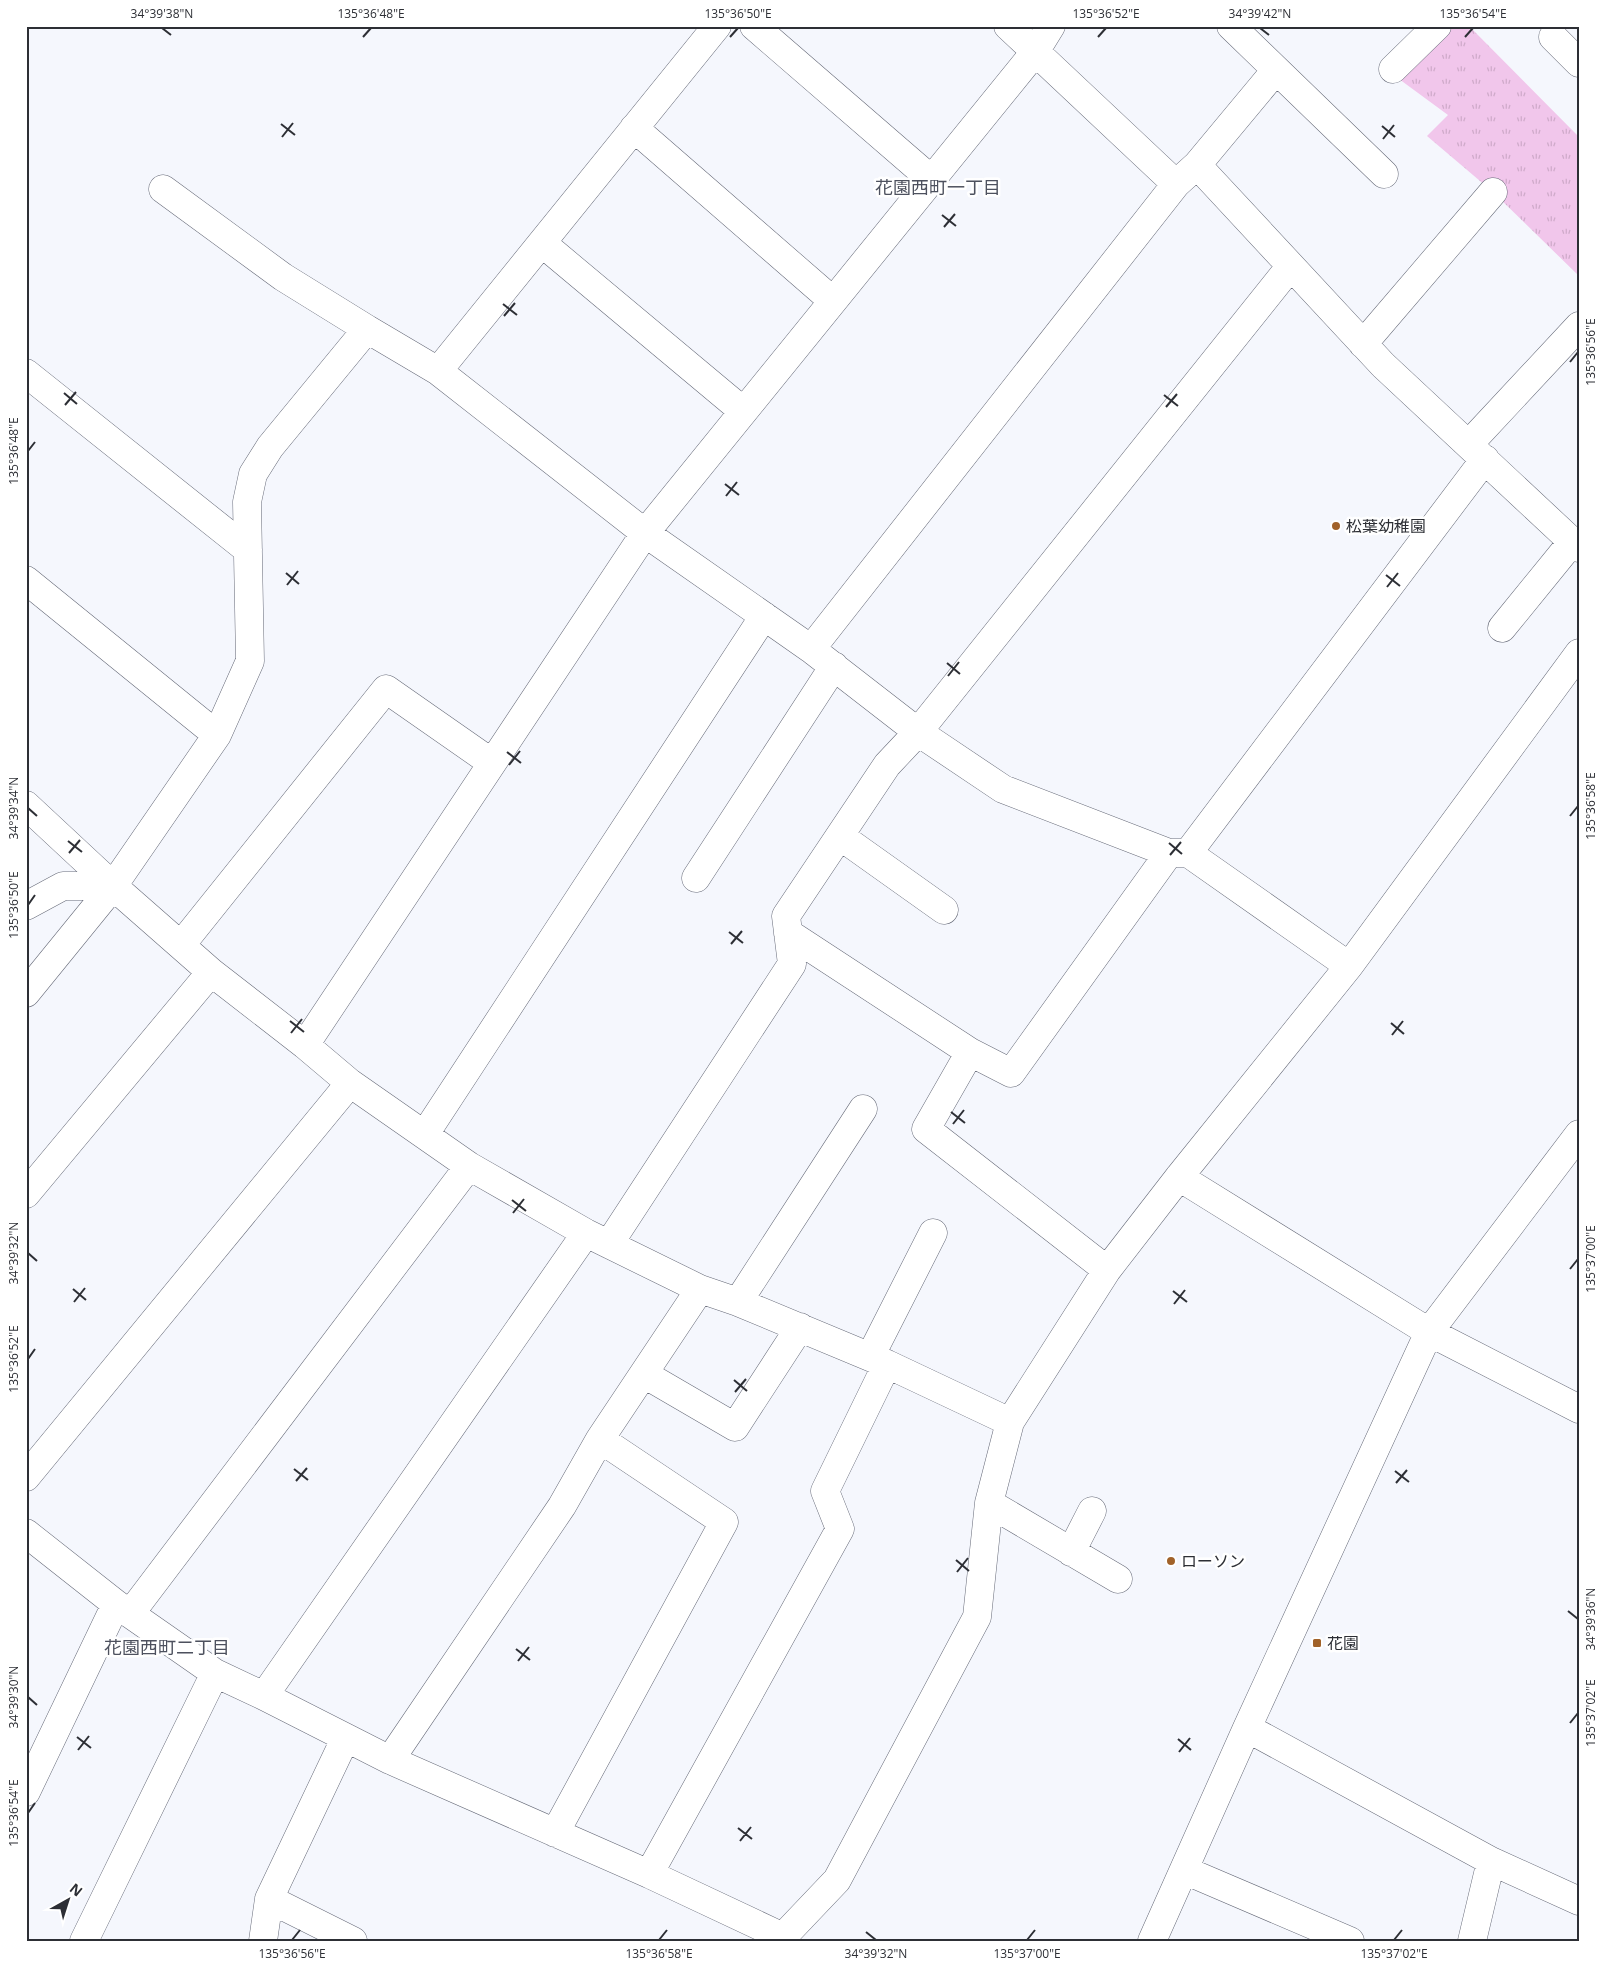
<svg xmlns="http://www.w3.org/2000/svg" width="1605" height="1967" viewBox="0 0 1605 1967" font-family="'Open Sans','Noto Sans JP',sans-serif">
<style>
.park{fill:url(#park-tufts)}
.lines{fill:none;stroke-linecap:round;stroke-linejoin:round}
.minor-casing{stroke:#666a78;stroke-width:29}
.minor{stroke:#fff;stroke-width:28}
.ticks{fill:none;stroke:#2d2f35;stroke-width:2}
.poi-dot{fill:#a16229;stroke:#fff;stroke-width:2}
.labels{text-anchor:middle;stroke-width:5;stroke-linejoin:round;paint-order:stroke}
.poi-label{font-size:16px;fill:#2d2f35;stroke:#fff;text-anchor:start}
.neighbourhood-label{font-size:18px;fill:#4d515e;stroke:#fff}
.neatline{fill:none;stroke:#2d2f35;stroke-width:2}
.ticks-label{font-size:12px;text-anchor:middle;fill:#2d2f35}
</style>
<defs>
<pattern id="park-tufts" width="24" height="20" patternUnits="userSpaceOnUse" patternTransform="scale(1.25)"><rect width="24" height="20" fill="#f1c6eb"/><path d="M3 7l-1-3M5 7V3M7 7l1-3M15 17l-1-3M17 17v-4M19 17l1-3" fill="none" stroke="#cfaaca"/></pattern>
</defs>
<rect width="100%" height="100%" fill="#f5f7fd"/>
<path class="park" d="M1452,26H1469L1579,137V276L1493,192L1427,136L1448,115L1399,79Z"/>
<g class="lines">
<defs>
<path id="minor" d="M754,26L932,180
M1008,26L1176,184
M1231,26L1384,174
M1553,37L1579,63
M1393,69L1437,26
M634,128L833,301
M1197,165L1276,70
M163,189L283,277L367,329
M542,243L743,411
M1363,344L1493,192
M438,371L717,26
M26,373L248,550
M1469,444L1579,326
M26,580L217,735
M1502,628L1572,542
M811,649L1176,184L1197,165L1383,365L1579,548
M26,805L113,886L211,972L305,1045L350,1083L469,1166L586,1233L700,1289L738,1302L887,1364L1010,1422
M840,836L944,910
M1188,853L1485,459
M696,878L834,666
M26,906L63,886H113
M788,933L970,1052L926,1129L1107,1270
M181,945L386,689L492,763
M26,993L113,886L217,735L250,661L247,502L253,474L270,447L367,329L438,371L645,533L811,649L918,732L1003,789L1169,853H1188L1349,966
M305,1045L645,533L1035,52L1051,26
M970,1052L1011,1073L1169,853
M425,1134L764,616
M1179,1177L1429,1332L1579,1409
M26,1194L211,972
M609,1244L792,964L786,916L887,765L918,732L1290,267
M738,1302L863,1109
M870,1357L933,1233
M644,1374L735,1427L800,1327
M26,1477L350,1083
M989,1503L1118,1579
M26,1533L116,1604L215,1673L264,1696L390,1760L649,1874L783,1937
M1071,1552L1092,1511
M130,1614L469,1166
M264,1696L586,1233
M1247,1728L1491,1861L1472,1941
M390,1760L562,1506L600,1439L700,1289
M26,1792L116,1604
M555,1833L724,1522L600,1439
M1491,1861L1579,1901
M1184,1870L1350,1941
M649,1874L840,1529L825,1491L887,1364
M269,1899L353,1941
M84,1941L215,1673
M263,1941L269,1899L345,1739
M779,1941L837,1880L977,1617L989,1503L1010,1422L1107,1270L1179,1177L1349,966L1579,653
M1152,1941L1247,1728L1429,1332L1579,1134"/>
</defs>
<use href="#minor" class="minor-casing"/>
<use href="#minor" class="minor"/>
</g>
<path class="ticks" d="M162,28L171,35M1260,28L1269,35M363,37L371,28M730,37L738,28M1098,37L1106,28M1465,37L1473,28M281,124L295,135M1382,126L1395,137M282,137L293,123M1383,139L1394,125M942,215L956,226M944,227L955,214M503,304L517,315M504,316L515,303M1570,362L1578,352M64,393L77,404M1164,395L1178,406M65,405L76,392M1166,407L1177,394M28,451L35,442M725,484L739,495M726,496L737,482M286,573L299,584M1386,575L1400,586M287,585L298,571M1387,587L1398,573M947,663L960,674M948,676L959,662M507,752L521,763M509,765L520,751M28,808L37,816M1570,816L1578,806M68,841L82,852M1169,843L1182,854M69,853L80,840M1170,855L1181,842M28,905L35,895M729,932L743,943M731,944L742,931M290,1021L304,1032M1391,1023L1404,1034M291,1033L302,1019M1392,1035L1403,1021M951,1112L965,1123M953,1124L964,1110M512,1200L526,1211M513,1213L524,1199M28,1253L37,1261M1570,1269L1578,1259M73,1289L86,1300M1173,1291L1187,1302M74,1302L85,1288M1174,1304L1185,1290M28,1359L35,1349M734,1380L747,1391M735,1392L746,1379M294,1469L308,1480M1395,1471L1409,1482M296,1481L307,1468M1396,1483L1407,1470M956,1560L969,1571M957,1572L968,1558M1568,1611L1578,1619M516,1649L530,1660M518,1661L529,1647M28,1697L37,1705M1570,1723L1578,1713M77,1737L91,1748M1178,1739L1191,1750M78,1750L89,1736M1179,1752L1190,1738M28,1813L35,1803M738,1828L752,1839M740,1841L751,1827M866,1932L876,1940M292,1940L300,1930M659,1940L667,1930M1027,1940L1035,1930M1394,1940L1402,1930"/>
<g class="poi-dot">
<circle cx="1336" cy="526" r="5"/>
<circle cx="1171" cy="1561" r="5"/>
<rect x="1312" y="1638" width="10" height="10" rx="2.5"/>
</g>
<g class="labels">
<g class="poi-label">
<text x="1346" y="532">松葉幼稚園</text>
<text x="1181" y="1567">ローソン</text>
<text x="1327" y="1649">花園</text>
</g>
<g class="neighbourhood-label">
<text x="938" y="194">花園西町一丁目</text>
<text x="167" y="1654">花園西町二丁目</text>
</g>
</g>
<rect width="1605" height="1967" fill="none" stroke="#ffffff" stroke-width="55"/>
<g transform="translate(68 1900) rotate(39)" stroke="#ffffff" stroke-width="4" paint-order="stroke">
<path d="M0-4L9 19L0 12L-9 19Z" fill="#2d2f35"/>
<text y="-8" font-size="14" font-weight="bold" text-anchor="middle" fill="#2d2f35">N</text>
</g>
<rect x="28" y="28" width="1550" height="1912" class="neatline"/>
<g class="ticks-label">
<text x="162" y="18">34°39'38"N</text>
<text x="371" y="18">135°36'48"E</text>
<text x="738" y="18">135°36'50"E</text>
<text x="1106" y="18">135°36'52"E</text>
<text x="1260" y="18">34°39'42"N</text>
<text x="1473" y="18">135°36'54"E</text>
<text transform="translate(1591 352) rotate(-90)" y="4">135°36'56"E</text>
<text transform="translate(14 451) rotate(-90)" y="4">135°36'48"E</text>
<text transform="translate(1591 806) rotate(-90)" y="4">135°36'58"E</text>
<text transform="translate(14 808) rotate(-90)" y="4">34°39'34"N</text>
<text transform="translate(14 905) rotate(-90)" y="4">135°36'50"E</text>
<text transform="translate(14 1253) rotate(-90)" y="4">34°39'32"N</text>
<text transform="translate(1591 1259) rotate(-90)" y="4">135°37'00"E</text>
<text transform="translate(14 1359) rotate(-90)" y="4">135°36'52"E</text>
<text transform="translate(1591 1619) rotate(-90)" y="4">34°39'36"N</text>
<text transform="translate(14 1697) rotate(-90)" y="4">34°39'30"N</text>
<text transform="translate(1591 1713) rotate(-90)" y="4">135°37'02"E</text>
<text transform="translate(14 1813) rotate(-90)" y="4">135°36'54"E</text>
<text x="292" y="1958">135°36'56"E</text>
<text x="659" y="1958">135°36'58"E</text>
<text x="876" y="1958">34°39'32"N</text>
<text x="1027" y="1958">135°37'00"E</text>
<text x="1394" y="1958">135°37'02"E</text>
</g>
</svg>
